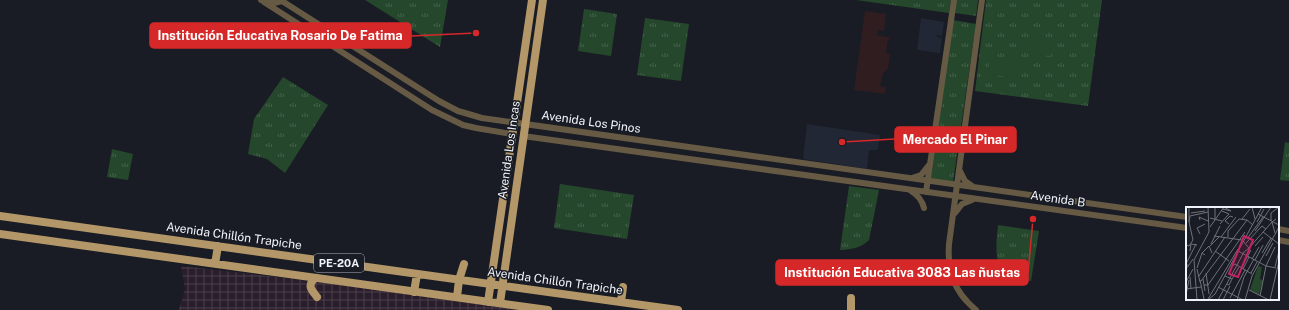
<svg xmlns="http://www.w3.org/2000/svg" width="1289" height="310" viewBox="0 0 1289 310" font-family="'Public Sans',sans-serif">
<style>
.built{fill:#212734}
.industrial{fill:url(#industrial-grid)}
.medical{fill:#301d20}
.grass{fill:url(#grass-tufts)}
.pitch{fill:#25472c}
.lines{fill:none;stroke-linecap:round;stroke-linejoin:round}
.minor{stroke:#675a44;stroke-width:6}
.major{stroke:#b39769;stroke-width:8}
.labels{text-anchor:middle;stroke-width:3;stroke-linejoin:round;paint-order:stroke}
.shield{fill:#191c24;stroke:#b0b2b9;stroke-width:1}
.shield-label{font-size:11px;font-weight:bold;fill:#f0f3f9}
.street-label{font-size:12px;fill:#f0f3f9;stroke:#191c24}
.inset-road{fill:none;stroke:#6f7279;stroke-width:1}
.view{fill:#c42363;fill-opacity:0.15;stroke:#c42363;stroke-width:2}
.inset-edge{fill:none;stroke:#f0f3f9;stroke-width:2}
.leader{fill:none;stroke:#d62828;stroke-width:1.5}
.callout-dot{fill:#d62828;stroke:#191c24;stroke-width:1.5}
.callout{fill:#d62828;stroke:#d62828;stroke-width:1.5}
.callout-label{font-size:13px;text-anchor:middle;font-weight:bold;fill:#fff}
</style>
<defs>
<pattern id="industrial-grid" width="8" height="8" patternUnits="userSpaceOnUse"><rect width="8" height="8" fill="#2b1e2c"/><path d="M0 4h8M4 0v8" fill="none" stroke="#4a3f4b"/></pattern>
<pattern id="grass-tufts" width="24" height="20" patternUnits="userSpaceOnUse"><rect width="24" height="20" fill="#25472c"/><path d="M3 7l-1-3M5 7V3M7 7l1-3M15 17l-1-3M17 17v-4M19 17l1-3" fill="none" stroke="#45624b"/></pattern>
</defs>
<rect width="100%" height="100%" fill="#191c24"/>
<path class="built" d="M921,18L944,22L942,36L937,35V37L942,38L940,53L917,50Z
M807,124L880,135L878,150H869L867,169L803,159Z"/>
<path class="industrial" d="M181,266L329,283L521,310H179L185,289Z"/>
<path class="medical" d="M865,11L886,14L884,31L878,30L877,35L892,38L888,40L886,53L890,54L888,69L883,73L880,86L886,87L885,94L854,90Z"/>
<path class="grass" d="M365,0H448L440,47Z
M856,0H951L949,13Z
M956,0H978L976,16L955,13Z
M986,0H1102L1088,106L975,91Z
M584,9L617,14L611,56L578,51Z
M645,18L689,24L681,81L637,75Z
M953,20L976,24L953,182L931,179Z
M283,77L328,105L285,173L267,159L248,154L254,119Z
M1285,142L1289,143V181L1280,180Z
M112,149L133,154L128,180L107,177Z
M560,184L634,195L627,239L554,228Z
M849,186L879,190L869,240C860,249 851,249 840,250Z
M998,225L1039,231L1031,281C1023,279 1011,277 1004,272C993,263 997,237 998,225Z"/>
<path class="pitch" d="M1029,38L1052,41L1050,56L1027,52Z
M990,57L1017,60L1014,78L988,74Z"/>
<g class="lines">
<path class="minor" d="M261,0L274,3L282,1L439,101L458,111L482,118L1187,217
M264,2L432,110L463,125L476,128L512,134
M523,136L1187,228
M960,171L965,181L972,186
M912,178L921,175L929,165
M911,191C918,195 922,200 924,208
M926,192L954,0
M955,213L962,204L972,200
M1278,229L1289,231
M1278,240L1289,242
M976,310C954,292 947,271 949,244L982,0"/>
<path class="major" d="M0,216L678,310
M0,234L548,310
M215,264L218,246
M315,278C307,286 311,289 317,297
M414,292L417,274
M457,297L459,280L464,264
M488,302L532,0
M621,302L623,287
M500,303L543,0
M851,310V298"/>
</g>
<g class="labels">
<rect class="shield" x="314" y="254" width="50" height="18" rx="3"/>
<g class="shield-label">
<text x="339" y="267">PE-20A</text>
</g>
<g class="street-label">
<text transform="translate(591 122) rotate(8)" y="4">Avenida Los Pinos</text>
<text transform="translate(509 150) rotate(-82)" y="4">Avenida Los Incas</text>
<text transform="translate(1058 199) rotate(8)" y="4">Avenida B</text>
<text transform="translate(234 236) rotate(8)" y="4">Avenida Chillón Trapiche</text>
<text transform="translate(555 281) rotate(8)" y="4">Avenida Chillón Trapiche</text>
</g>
</g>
<g transform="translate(1186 207)">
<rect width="93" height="93" fill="#191c24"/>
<path d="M72,59L76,60L74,72L77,73L73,88L64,83Z" fill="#25472c"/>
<path class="inset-road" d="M3,0V15L4,9L22,5M66,0L69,12M37,2L45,4L38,0M5,6L19,4M72,7L93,18M24,11L36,14M53,12L61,13L67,18M56,12L64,2M14,13L13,10L22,14M29,13V0M85,14V6L93,0M71,15L78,2M34,17L43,7L36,4M43,17L39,14L44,9L47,10M24,20L38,0M69,24L85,0M77,25L93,37M89,26L86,15L90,12M14,27L11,21L19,17M28,29L56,33L63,41M35,30L50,10M42,30V24L53,12M61,32L77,10M60,36L76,19L80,22M25,37L34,19M0,38L3,39L7,33L3,15M24,39L33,30M69,39L77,30M63,41L86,15M4,44L5,37L11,38M29,44L43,54M52,44L80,59L90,61M76,46L85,31M19,48L16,46L23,39L26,46M80,49L87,36M66,52L73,40M69,53L77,38M3,59L0,57L10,37M80,59L89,40M45,60L49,57L66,67M89,60L93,44M11,61L16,46M55,61L65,43M0,62L7,52M11,62L14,75M57,62L63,50M20,66L23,87M65,66L71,55M13,69L39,30M39,69L46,72L43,78L41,77M4,70L5,82M17,72L19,84M46,72L53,60M14,73L18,92M15,74L61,13M0,75L7,62M18,78H22L59,25M32,80L57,93M0,82L15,80M63,83L83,93M0,88L3,73M74,89L80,59M44,91L59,63M22,92L52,42M11,93L8,53L23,25L22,0M22,93L29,87L76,0M32,93L58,45L63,41M37,93L44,79M51,93L58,70L68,52M59,93L66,69L93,20M84,93L93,54"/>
<path class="view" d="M58,29L67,33L52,70L43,67Z"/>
<rect width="93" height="93" class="inset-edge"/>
</g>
<path class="leader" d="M476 33L411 36M842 142L895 139M1033 219L1028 273"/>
<g class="callout-dot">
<circle cx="476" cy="33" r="4"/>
<circle cx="842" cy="142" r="4"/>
<circle cx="1033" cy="219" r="4"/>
</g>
<g class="callout">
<rect x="150" y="23" width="261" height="25" rx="4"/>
<rect x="895" y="127" width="121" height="25" rx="4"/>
<rect x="776" y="260" width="252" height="25" rx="4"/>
</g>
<g class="callout-label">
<text x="280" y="40">Institución Educativa Rosario De Fatima</text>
<text x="955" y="144">Mercado El Pinar</text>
<text x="902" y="277">Institución Educativa 3083 Las ñustas</text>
</g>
</svg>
